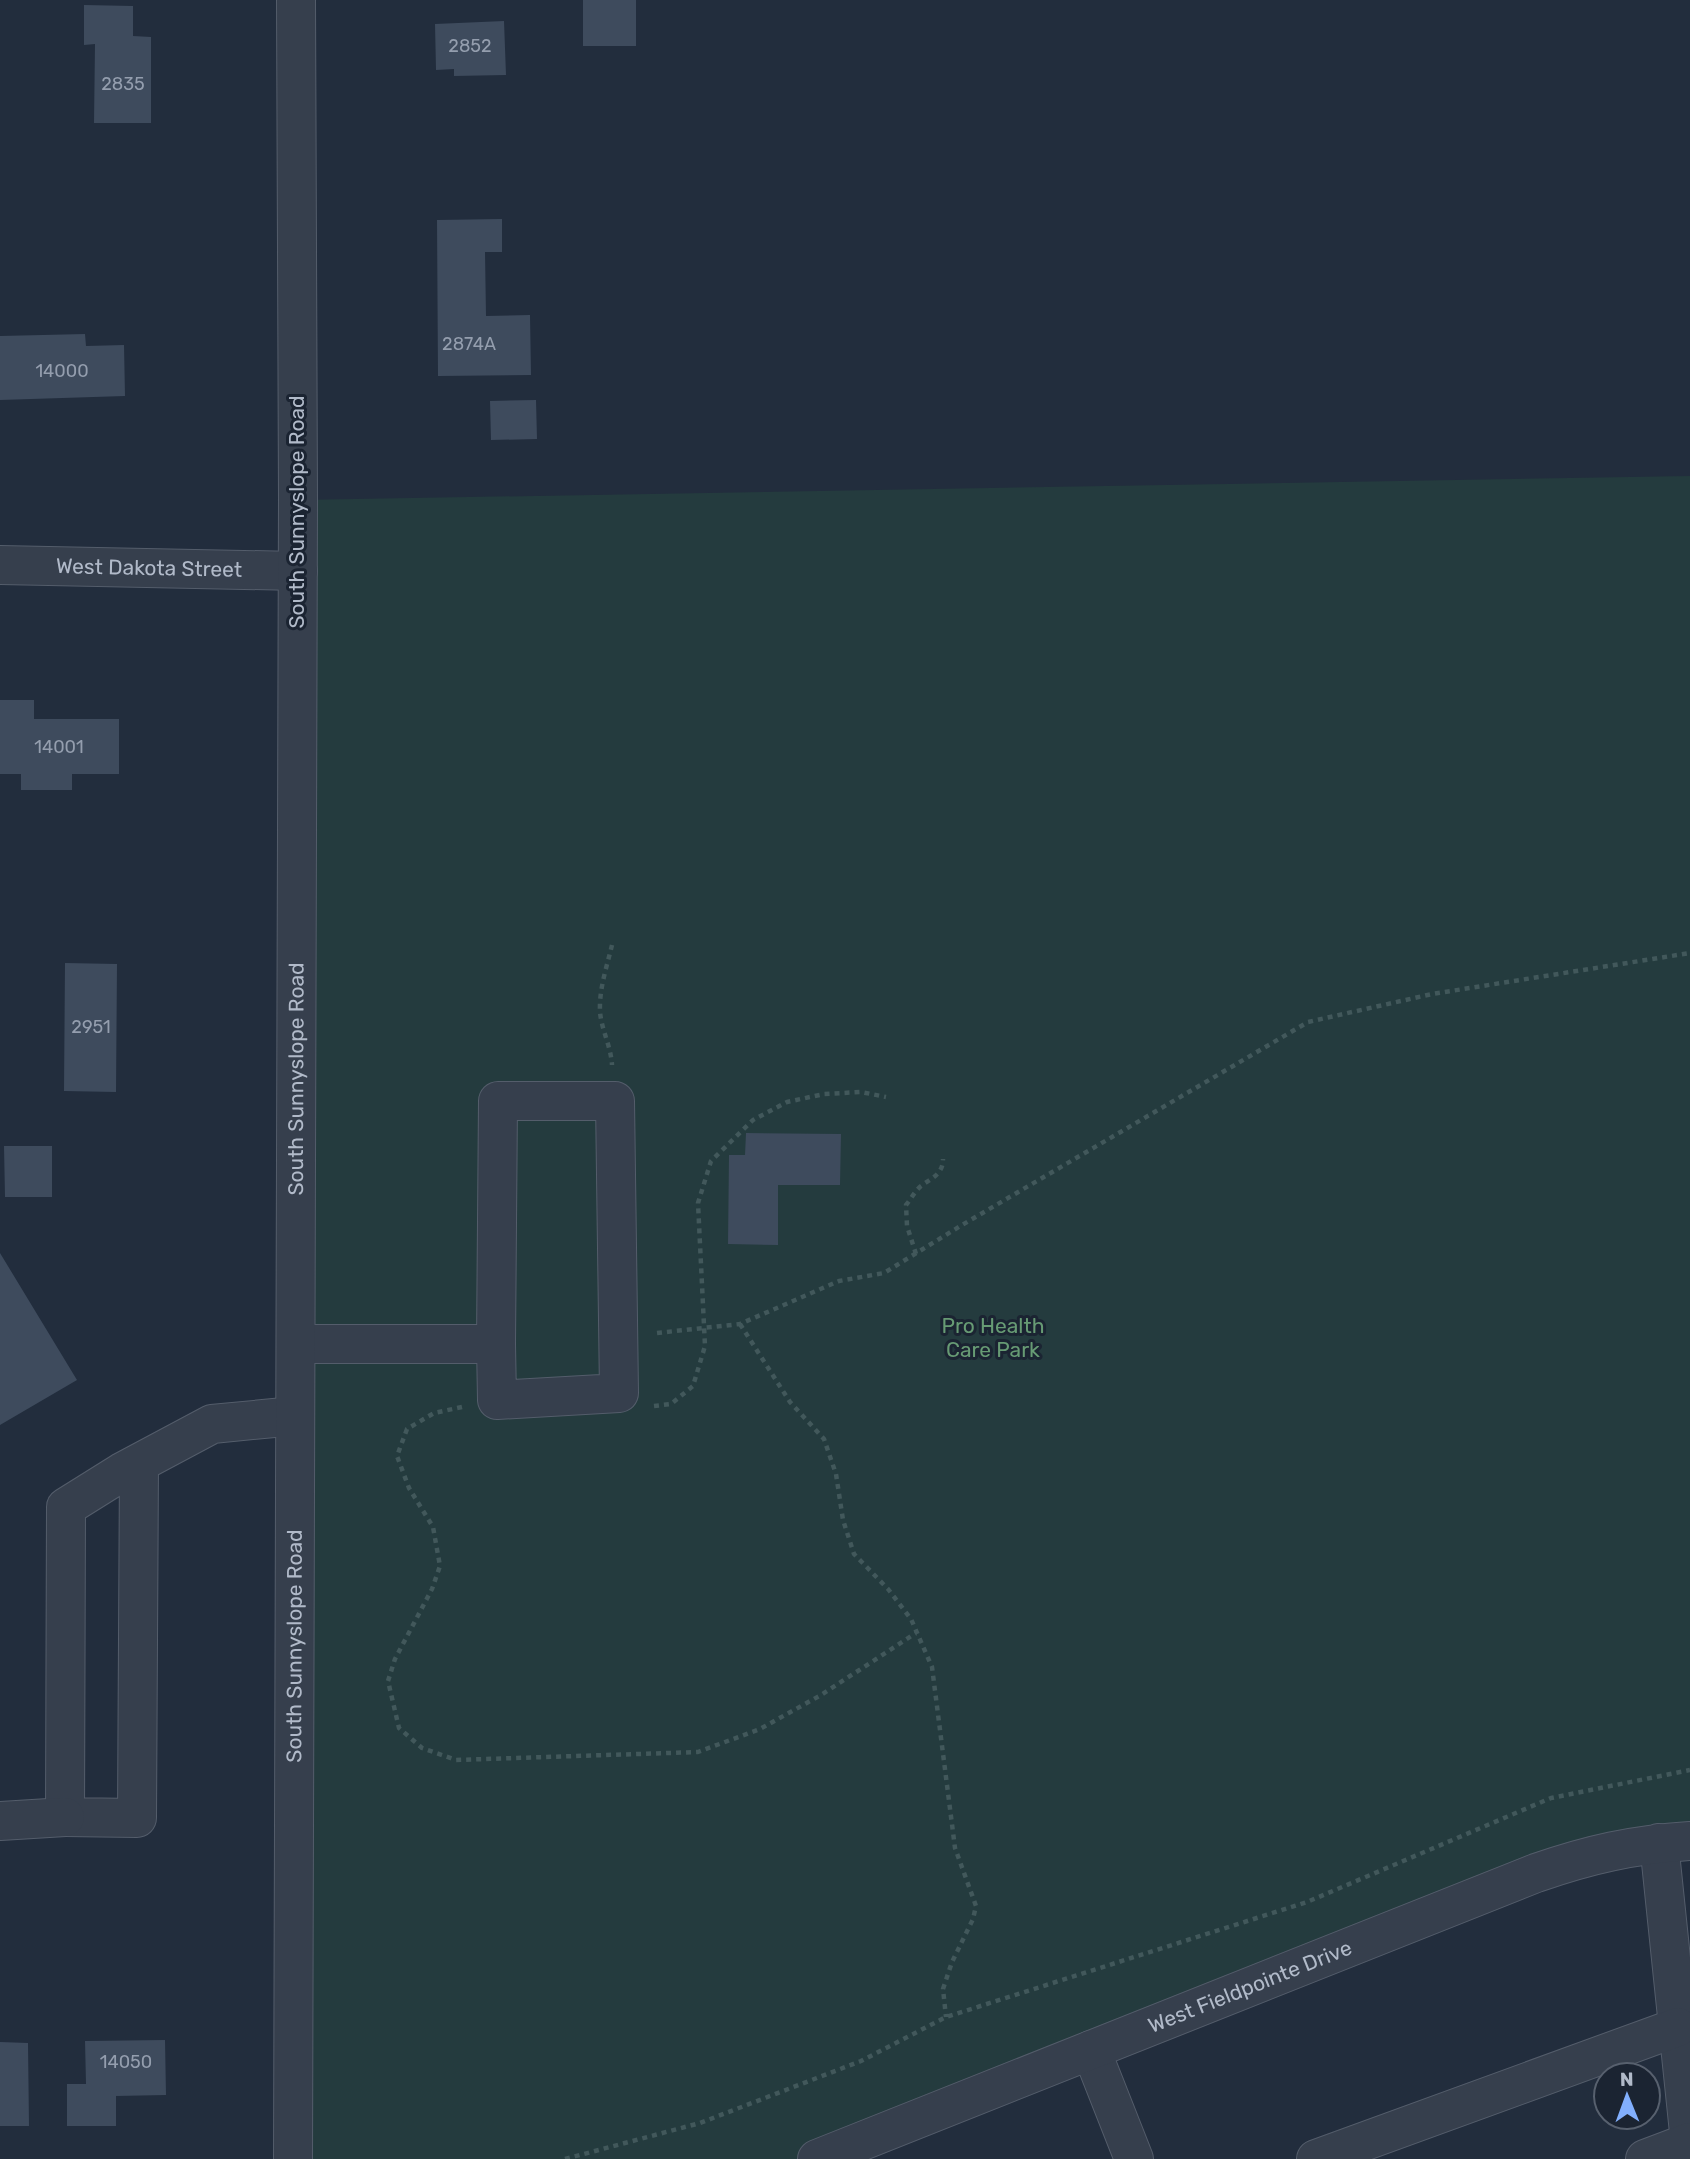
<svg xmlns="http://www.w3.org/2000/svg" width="1690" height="2159" viewBox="0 0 1690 2159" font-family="Rubik,sans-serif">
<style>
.green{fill:#243b3e}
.building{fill:#3e4b5d}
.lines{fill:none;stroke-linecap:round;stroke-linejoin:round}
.minor-casing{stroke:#545d6b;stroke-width:40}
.path{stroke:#42585b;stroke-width:4.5;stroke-dasharray:5 5;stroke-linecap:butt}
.minor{stroke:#363f4d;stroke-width:38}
.labels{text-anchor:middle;stroke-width:6;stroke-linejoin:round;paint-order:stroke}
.number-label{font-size:18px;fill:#949eae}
.street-label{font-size:21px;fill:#b1bac9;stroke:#1b2432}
.park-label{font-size:21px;fill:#679b74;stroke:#1b2432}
</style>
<rect width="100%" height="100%" fill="#222d3d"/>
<path class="green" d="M1690,476V1841L1645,1844L817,2159H293L298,500Z"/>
<path class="building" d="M583,0H636V46H583Z
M84,5L133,6V36L151,37V123H94L95,44L84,45Z
M504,21L506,75L454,76V69L436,70L435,24Z
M502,219V252H485L486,316L530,315L531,375L438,376L437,220Z
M85,334L86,346L124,345L125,396L0,400V336Z
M536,400L537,439L491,440L490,401Z
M0,700H34V719H119V774H72V790H21V774H0Z
M65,963L117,964L116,1092L64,1091Z
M746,1133L841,1134L840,1185H778V1245L728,1244L729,1155H745Z
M4,1146H52V1197H5Z
M0,1253L77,1380L0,1425Z
M165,2040L166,2095L116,2096V2126H67V2084H86L85,2041Z
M0,2042L28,2043L29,2126H0Z"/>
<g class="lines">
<defs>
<g id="minor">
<path id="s1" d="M0,565L298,571"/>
<path d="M296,1344H496L498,1101H615L619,1393L497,1400L496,1344"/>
<path d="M139,1463L137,1818L65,1817L66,1507L122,1472L212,1424L295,1416"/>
<path d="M0,1821L65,1817"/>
<path d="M1659,1843L1690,2142L1686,2159"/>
<path d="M1091,2050L1134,2159"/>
<path id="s2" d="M293,2159L298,500L296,0"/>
<path id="s3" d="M817,2159L1536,1873C1591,1854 1632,1845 1690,1841"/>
<path d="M1316,2159L1678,2027"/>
<path d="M1645,2159L1690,2142"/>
</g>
</defs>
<use href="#minor" class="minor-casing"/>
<path class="path" d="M612,945C607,966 599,989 600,1011C601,1029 611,1046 612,1065
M916,1254L907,1226L906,1205C911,1199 915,1191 921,1186C932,1178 943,1174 943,1159
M740,1324L790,1402L824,1439L836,1474L843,1520L854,1554L888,1589L911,1619L932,1667L955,1848L976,1906L973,1919L952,1962L943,1989L946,2017
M657,1333L740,1324L839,1281L884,1273L962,1225L1308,1022L1432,994L1690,953
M654,1406L671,1404L693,1386L705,1346L698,1203L711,1161L753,1120L787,1102L824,1094L861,1092L886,1097
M462,1407L434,1413L407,1429L397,1456L409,1488L433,1527L440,1566L432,1589L395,1659L388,1681L399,1728L422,1748L456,1760L698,1752L760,1729L821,1695L916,1633
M565,2159L700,2123L861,2061L946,2017L1307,1902L1551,1798L1690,1770"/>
<use href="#minor" class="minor"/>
</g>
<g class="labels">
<g class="number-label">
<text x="470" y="52">2852</text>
<text x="123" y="90">2835</text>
<text x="469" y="350">2874A</text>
<text x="62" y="377">14000</text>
<text x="59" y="753">14001</text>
<text x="91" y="1033">2951</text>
<text x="126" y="2068">14050</text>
</g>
<g class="street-label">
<text transform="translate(297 512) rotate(-90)" y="7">South Sunnyslope Road</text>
<text dy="7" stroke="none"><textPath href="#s1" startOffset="149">West Dakota Street</textPath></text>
<text dy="7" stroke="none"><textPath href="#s2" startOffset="1080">South Sunnyslope Road</textPath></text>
<text dy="7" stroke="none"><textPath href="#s2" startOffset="513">South Sunnyslope Road</textPath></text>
<text dy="7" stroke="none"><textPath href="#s3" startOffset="466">West Fieldpointe Drive</textPath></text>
</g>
<g class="park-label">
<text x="993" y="1333">Pro Health<tspan x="993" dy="24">Care Park</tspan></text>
</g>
</g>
<g transform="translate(1627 2096) rotate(359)"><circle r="33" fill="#1b2432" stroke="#57606e" stroke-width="2"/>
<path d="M0-5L12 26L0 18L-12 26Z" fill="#82affd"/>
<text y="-10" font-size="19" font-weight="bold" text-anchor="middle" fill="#b1bac9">N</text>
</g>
</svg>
